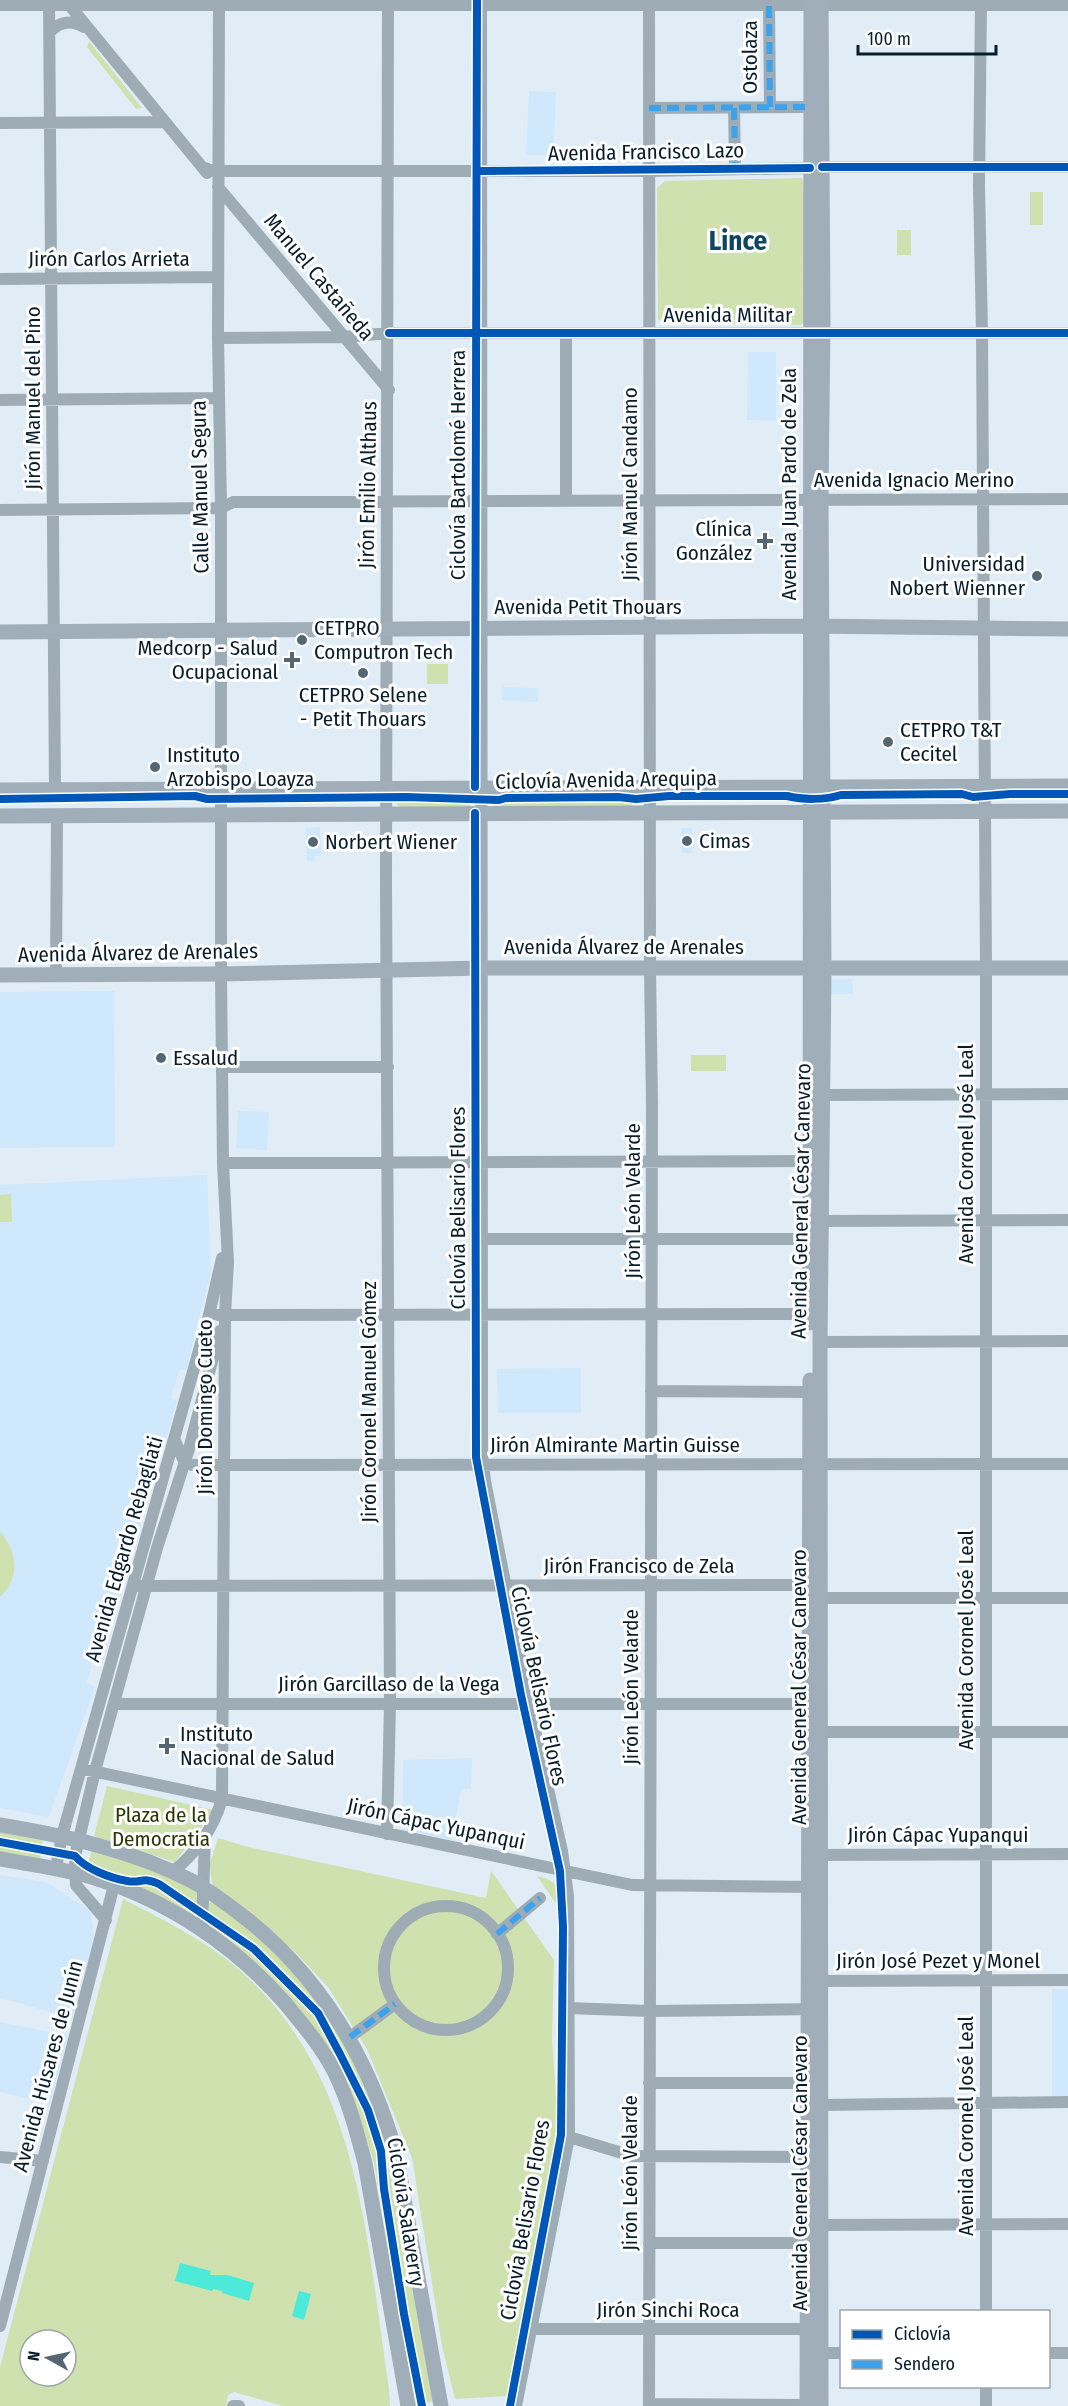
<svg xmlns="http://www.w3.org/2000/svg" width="1068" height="2406" viewBox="0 0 1068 2406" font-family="'Fira Sans Condensed',sans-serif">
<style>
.built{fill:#cfe8fb}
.green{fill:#cee1ae;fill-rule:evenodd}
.water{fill:#4deada}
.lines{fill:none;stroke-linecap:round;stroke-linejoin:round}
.minor{stroke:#9eacb6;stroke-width:12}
.major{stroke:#a0aeb9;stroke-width:15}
.quiet{stroke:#3ca2eb;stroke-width:6;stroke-dasharray:12 6;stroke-linecap:butt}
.cycleway-casing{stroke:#fff;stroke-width:11}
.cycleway{stroke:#0057b8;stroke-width:8}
.poi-dot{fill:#546672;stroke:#fff;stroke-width:2}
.labels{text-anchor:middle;stroke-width:6;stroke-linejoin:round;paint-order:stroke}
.street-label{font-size:21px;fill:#081d2b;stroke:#fff}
.poi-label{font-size:21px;fill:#081d2b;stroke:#fff;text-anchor:start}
.park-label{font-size:21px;fill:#2c3603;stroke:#fff}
.district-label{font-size:27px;font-weight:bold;fill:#0e4464;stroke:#fff}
</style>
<rect width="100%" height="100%" fill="#e1edf6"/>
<path class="built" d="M529,91L556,92L553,156L526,155Z
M748,352H776V421L747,420Z
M502,687L538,688V702L502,700Z
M320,827L321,856H314V861H307L306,828Z
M681,828H692V853H682Z
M828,979H852L853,994H829Z
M114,991L115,1147L0,1148V992Z
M238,1111L269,1112L267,1150L236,1148Z
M207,1175L211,1271L186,1370L180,1369L171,1398L177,1401L134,1545L123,1543L117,1564L128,1568L102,1662L92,1660L87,1683L95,1687L49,1817L0,1808V1185Z
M581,1368V1413H498L497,1369Z
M472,1758L471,1789H461L452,1840L402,1830L403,1760Z
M0,1875L48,1883L90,1911L94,1934L73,2018L0,1998Z
M1052,1989H1068V2096H1052Z
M0,2022L68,2036L50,2104L0,2092Z"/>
<path class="green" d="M89,41L142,108L136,109L87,47Z
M802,178L805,186L806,320L801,325L664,323L658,319L657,188L665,181Z
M1030,192H1043V225H1030Z
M897,230H911V255H897Z
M427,664H448V684H427Z
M621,793L632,796V805L626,807H495L494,794Z
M468,794L472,796L471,805L468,807H401L397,805V795Z
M691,1055H726V1071H691Z
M11,1194L12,1222H0V1195Z
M0,1532C17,1550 21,1579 0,1597Z
M107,1786L214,1810L175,1862L94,1836Z
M0,1828L43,1835L40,1861L0,1854Z
M218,1838L248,1847L486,1898L491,1871L554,1960L552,2038L559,2139L507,2396L455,2399L442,2346L412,2158L367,2049L328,1987L295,1952L213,1886L209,1867Z
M92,1850C128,1861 168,1872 200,1894L196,1918L144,1889L86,1870Z
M537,1876C559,1881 559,1888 559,1908Z
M123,1899C162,1919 201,1938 236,1967C361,2074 366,2239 389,2389L390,2406H283L234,2392L228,2395L226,2406H0V2367ZM30,2340H66V2376H30Z
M209,1902L214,1903C305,1966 366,2056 394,2163C400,2187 402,2214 407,2239C416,2293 425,2347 434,2401L413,2406L374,2162L348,2084L208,1928Z"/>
<path class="water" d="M180,2263L211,2271L210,2275H227L254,2283L249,2301L222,2293V2291L213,2289L212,2291L175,2281Z
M299,2291L311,2294L304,2320L292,2316Z"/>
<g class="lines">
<path class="minor" d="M49,0L55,790
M481,0L482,1455L485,1481L529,1704L562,1851L568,1896L569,2137L516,2406
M649,0L650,968L652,1105L649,2406
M981,0L979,186L982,333L986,968V2312
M66,1L207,173
M0,5H1068
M769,6L770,107
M50,32C60,21 72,20 84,27
M649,108L811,107
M734,108L735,169
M0,123L165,122
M202,167L213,171H649L810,168
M822,167H1068
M218,187L389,390
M0,279L218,277
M218,338L343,337L389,333H1068
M0,400L219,398
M566,500V333
M0,510L221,508L233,502L1068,499
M56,976L57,816
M222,1067H388
M823,1095L1068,1094
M223,1163L811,1161
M814,1221L1068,1220
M481,1239H811
M218,1315L810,1314
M820,1342L1068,1341
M651,1391L810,1392
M175,1441L184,1461L192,1465L1068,1464
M133,1586L808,1585L820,1598H1068
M114,1704H807
M820,1732H1068
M83,1769L632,1885L816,1887
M387,1834L390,1704L386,882L388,0
M811,1855L1068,1854
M56,1868L62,1836L209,1315L222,1258
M172,1872C196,1854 214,1827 222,1799L225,1315L228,1262L223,1163L221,974V508L218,338L219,0
M384 1968a62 62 0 1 1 124 0a62 62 0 1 1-124 0Z
M106,1920L76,1885L75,1856L95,1771L157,1548L189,1449L220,1331
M202,1929L205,1836
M497,1934L540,1898
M812,1981L1068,1980
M568,2008L650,2011L816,2009
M350,2037L395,2004
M649,2083H807
M820,2105L1068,2102
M569,2137L632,2156L807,2157
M0,2157L43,2161
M821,2225L1068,2224
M649,2243H807
M0,2326L114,1885
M530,2329H807
M821,2353H842
M1048,2353H1068
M986,2386V2406
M649,2404L807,2405
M233,2406H239"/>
<path class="major" d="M0,632L810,626L1068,629
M0,790L1068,786
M0,816L1068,811
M0,975L221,974L482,968H1068
M810,1323L811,0
M0,1825C66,1836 132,1850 192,1881C212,1892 230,1906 248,1920C324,1981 370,2061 396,2154L441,2406
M0,1859C33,1865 66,1869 98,1879C170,1902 235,1946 285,2003C303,2025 322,2047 335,2073C349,2102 357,2133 365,2163L408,2406
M807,2406L810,1380
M821,2406L820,1342L824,968L821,499L823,322L821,0"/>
<path class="quiet" d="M769,6L770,107
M649,108L811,107
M734,108L735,169
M497,1934L540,1898
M350,2037L395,2004"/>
<defs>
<path id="cycleway" d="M822,167H1068
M482,171L810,168
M389,333H1068
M475,787L477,0
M0,799L195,796L207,799L406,797L499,800L506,798L618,797L636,799L669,796H787C803,800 825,800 841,795L962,794L973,797L1010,794H1068
M475,813L476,1457L521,1695L560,1871L563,1927L561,2135L510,2406
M0,1842L75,1856C86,1869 110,1878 127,1881C141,1884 142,1876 159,1884L254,1949L318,2013L340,2054L368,2110L381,2151L384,2189L404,2314L422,2406"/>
</defs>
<use href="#cycleway" class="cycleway-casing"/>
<use href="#cycleway" class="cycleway"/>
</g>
<g class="poi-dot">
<path d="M762 532h6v6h6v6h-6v6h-6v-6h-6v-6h6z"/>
<circle cx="1037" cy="576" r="6"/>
<circle cx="302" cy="640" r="6"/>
<path d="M289 651h6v6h6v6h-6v6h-6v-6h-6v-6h6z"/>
<circle cx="363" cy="673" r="6"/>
<circle cx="888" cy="742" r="6"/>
<circle cx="155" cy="767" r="6"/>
<circle cx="687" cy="841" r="6"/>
<circle cx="313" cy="842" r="6"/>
<circle cx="161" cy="1058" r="6"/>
<path d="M164 1737h6v6h6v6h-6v6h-6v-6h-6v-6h6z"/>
</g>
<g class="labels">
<g class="street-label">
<text transform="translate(750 57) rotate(-90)" y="7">Ostolaza</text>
<text transform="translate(646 152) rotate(-1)" y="7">Avenida Francisco Lazo</text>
<text x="109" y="266">Jirón Carlos Arrieta</text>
<text transform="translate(319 277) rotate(50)" y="7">Manuel Castañeda</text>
<text x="728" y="322">Avenida Militar</text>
<text transform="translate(33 398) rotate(-90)" y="7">Jirón Manuel del Pino</text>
<text transform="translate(458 465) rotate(-90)" y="7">Ciclovía Bartolomé Herrera</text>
<text x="914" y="487">Avenida Ignacio Merino</text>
<text transform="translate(630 484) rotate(-90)" y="7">Jirón Manuel Candamo</text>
<text transform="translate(789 484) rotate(-90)" y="7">Avenida Juan Pardo de Zela</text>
<text transform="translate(368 485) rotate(-89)" y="7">Jirón Emilio Althaus</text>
<text transform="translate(200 487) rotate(-91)" y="7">Calle Manuel Segura</text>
<text x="588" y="614">Avenida Petit Thouars</text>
<text transform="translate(606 780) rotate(-1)" y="7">Ciclovía Avenida Arequipa</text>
<text x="624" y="954">Avenida Álvarez de Arenales</text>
<text transform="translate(138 953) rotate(-1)" y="7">Avenida Álvarez de Arenales</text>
<text transform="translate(966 1154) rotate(-90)" y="7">Avenida Coronel José Leal</text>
<text transform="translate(633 1201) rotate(-90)" y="7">Jirón León Velarde</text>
<text transform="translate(801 1201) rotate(-89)" y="7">Avenida General César Canevaro</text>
<text transform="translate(458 1208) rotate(-90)" y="7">Ciclovía Belisario Flores</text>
<text transform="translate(369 1402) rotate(-90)" y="7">Jirón Coronel Manuel Gómez</text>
<text transform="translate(205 1407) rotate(-90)" y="7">Jirón Domingo Cueto</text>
<text x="615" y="1452">Jirón Almirante Martin Guisse</text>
<text transform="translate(124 1549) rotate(-74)" y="7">Avenida Edgardo Rebagliati</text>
<text x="639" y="1573">Jirón Francisco de Zela</text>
<text transform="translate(966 1640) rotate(-90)" y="7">Avenida Coronel José Leal</text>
<text x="389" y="1691">Jirón Garcillaso de la Vega</text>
<text transform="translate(539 1686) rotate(78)" y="7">Ciclovía Belisario Flores</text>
<text transform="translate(631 1687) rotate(-90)" y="7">Jirón León Velarde</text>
<text transform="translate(799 1687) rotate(-90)" y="7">Avenida General César Canevaro</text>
<text transform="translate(436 1824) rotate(12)" y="7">Jirón Cápac Yupanqui</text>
<text x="938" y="1842">Jirón Cápac Yupanqui</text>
<text x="938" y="1968">Jirón José Pezet y Monel</text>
<text transform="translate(48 2066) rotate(-75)" y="7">Avenida Húsares de Junín</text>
<text transform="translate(966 2126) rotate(-90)" y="7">Avenida Coronel José Leal</text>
<text transform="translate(630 2173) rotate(-90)" y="7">Jirón León Velarde</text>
<text transform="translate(800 2173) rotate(-90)" y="7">Avenida General César Canevaro</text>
<text transform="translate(406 2212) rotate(81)" y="7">Ciclovía Salaverry</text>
<text transform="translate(525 2220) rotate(-80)" y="7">Ciclovía Belisario Flores</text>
<text x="668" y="2317">Jirón Sinchi Roca</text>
</g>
<g class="poi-label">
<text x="752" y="536" text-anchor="end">Clínica<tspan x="752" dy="24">González</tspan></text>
<text x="1025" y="571" text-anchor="end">Universidad<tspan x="1025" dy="24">Nobert Wienner</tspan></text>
<text x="314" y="635">CETPRO<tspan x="314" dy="24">Computron Tech</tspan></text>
<text x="278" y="655" text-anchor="end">Medcorp - Salud<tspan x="278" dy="24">Ocupacional</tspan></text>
<text x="363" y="702" text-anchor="middle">CETPRO Selene<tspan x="363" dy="24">- Petit Thouars</tspan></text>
<text x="900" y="737">CETPRO T&amp;T<tspan x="900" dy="24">Cecitel</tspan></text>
<text x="167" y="762">Instituto<tspan x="167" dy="24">Arzobispo Loayza</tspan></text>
<text x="699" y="848">Cimas</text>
<text x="325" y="849">Norbert Wiener</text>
<text x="173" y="1065">Essalud</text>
<text x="180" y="1741">Instituto<tspan x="180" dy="24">Nacional de Salud</tspan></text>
</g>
<g class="park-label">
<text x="161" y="1822">Plaza de la<tspan x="161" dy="24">Democratia</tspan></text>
</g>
<g class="district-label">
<text x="738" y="250">Lince</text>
</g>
</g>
<rect x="840" y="2310" width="210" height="78" fill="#ffffff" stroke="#9ca5aa" stroke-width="1.5"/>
<rect x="852" y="2330" width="30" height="9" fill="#0057b8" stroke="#9ca5aa" stroke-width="1.5"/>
<text x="894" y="2340" font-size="18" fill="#081d2b">Ciclovía</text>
<rect x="852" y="2360" width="30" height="9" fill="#3ca2eb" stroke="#9ca5aa" stroke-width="1.5"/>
<text x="894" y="2370" font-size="18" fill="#081d2b">Sendero</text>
<g transform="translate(48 2358) rotate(278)"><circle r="28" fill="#ffffff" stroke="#9ca5aa" stroke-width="1.5"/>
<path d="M0-4.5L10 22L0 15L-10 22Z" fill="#546672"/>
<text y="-9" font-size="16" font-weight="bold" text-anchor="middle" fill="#081d2b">N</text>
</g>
<path d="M858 45v9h138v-9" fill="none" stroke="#081d2b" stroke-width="3"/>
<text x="867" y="45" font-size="18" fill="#081d2b" stroke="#ffffff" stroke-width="4.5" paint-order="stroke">100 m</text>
</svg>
